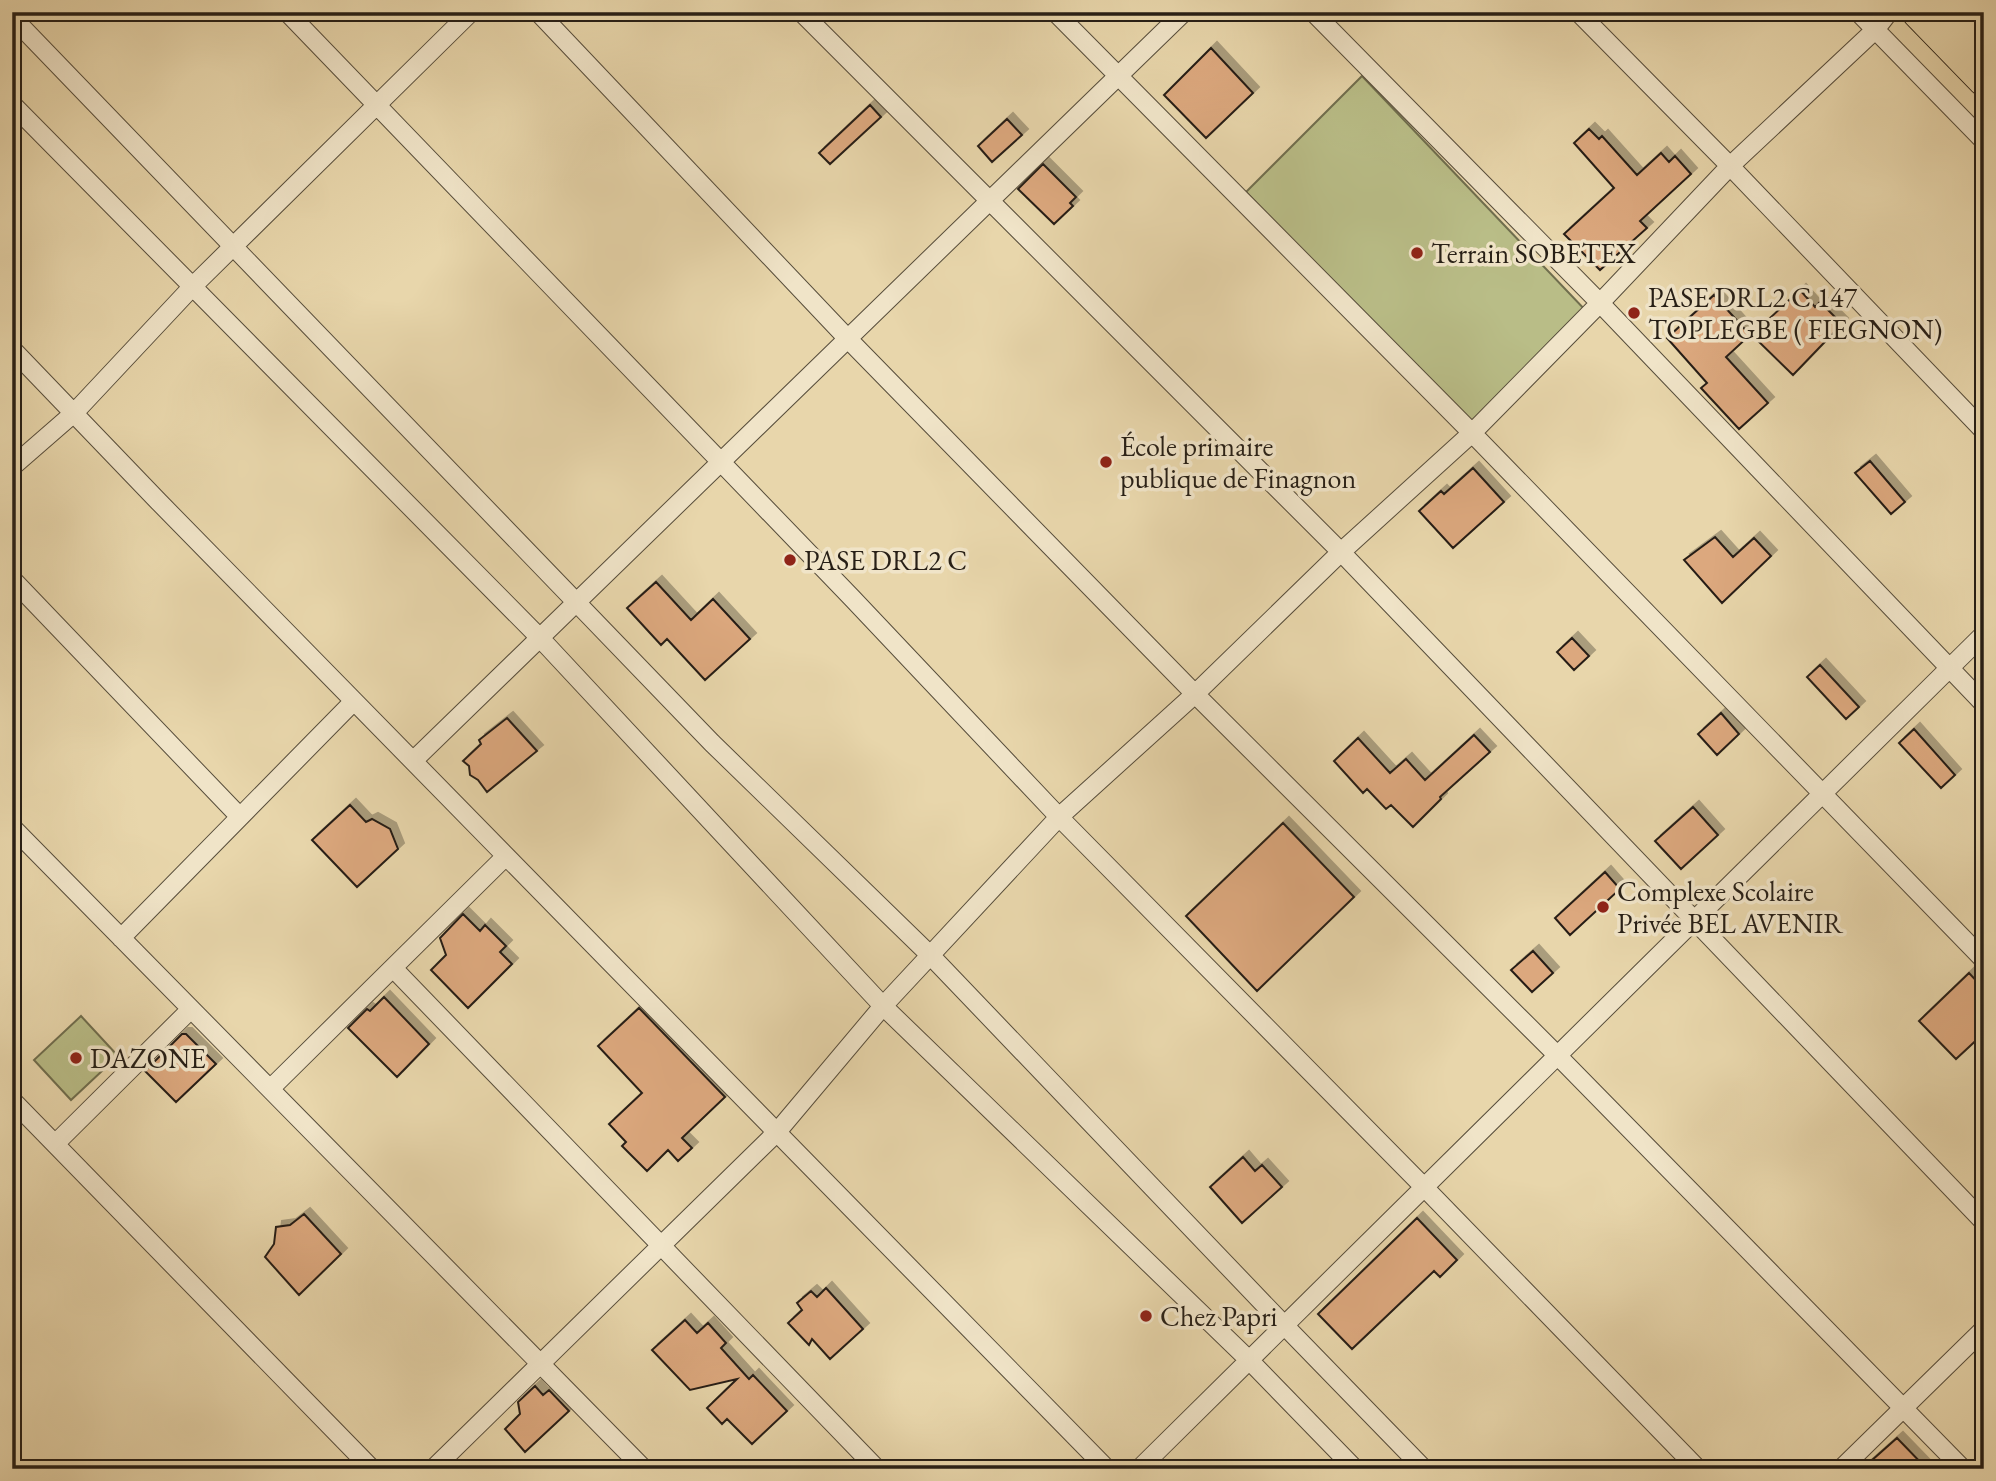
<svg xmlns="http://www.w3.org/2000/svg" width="1996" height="1481" viewBox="0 0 1996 1481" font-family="'EB Garamond',serif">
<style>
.green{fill:#b9bd87;stroke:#706e4e;stroke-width:2}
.building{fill:#dca87e;stroke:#271f16;stroke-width:2;filter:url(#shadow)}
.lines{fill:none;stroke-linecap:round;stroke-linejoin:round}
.street-casing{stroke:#574d3b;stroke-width:20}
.highway-casing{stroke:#271f16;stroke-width:34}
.street{stroke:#f0e4c8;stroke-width:18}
.highway{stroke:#e8d6ab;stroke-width:32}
.poi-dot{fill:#8f2418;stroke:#f0e4c8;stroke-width:2.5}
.labels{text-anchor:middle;stroke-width:7;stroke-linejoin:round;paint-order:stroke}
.poi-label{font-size:28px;fill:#271f16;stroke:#f0e4c8;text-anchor:start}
</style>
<defs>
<filter id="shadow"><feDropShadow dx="6" dy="-6" stdDeviation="0" flood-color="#0004"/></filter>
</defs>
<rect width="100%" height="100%" fill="#e8d6ab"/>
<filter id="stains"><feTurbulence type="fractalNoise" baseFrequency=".00286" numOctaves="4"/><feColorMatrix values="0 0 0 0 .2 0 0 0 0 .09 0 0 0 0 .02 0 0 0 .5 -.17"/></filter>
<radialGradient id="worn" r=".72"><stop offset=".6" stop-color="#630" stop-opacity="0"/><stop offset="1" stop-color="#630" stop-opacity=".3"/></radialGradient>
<path class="green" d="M1362,76L1589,314L1469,431L1246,192Z
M81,1016L118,1056L71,1100L34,1060Z"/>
<path class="building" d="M1211,48L1253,93L1206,138L1164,95Z
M870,105L881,117L830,164L819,153Z
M1007,119L1022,135L992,162L978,146Z
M1589,129L1599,139L1602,136L1637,175L1661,153L1669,162L1675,156L1691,174L1640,221L1647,228L1600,270L1564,234L1614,188L1574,143Z
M1043,164L1076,197L1070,203L1073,206L1054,224L1018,189Z
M1800,290L1815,307L1820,302L1842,324L1793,375L1752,335Z
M1714,295L1750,335L1726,357L1768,403L1739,429L1701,388L1707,383L1667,338Z
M1870,461L1905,502L1891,514L1855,473Z
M1473,468L1504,502L1453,548L1419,511L1441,491L1444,494Z
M1715,537L1733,557L1754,538L1771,556L1722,603L1684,560Z
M656,582L691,620L713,599L750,639L705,680L667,639L661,645L627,608Z
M1572,638L1589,656L1574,670L1557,652Z
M1820,665L1859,707L1846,719L1807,677Z
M1721,713L1739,734L1717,755L1698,734Z
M507,718L537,751L487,792L478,780L470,775L469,766L463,761L481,744L479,740Z
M1914,729L1955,775L1941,788L1899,743Z
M1474,735L1490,752L1440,797L1441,799L1413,827L1391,805L1386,809L1367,789L1363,793L1334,761L1358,738L1390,773L1406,759L1425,780Z
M350,805L366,822L372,819L390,829L398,849L357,887L312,840Z
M1693,807L1718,835L1681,869L1655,841Z
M1283,823L1354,897L1257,991L1186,916Z
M1605,872L1620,889L1570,935L1555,918Z
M463,914L480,931L485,925L506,946L500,952L512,964L468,1008L431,970L446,955L440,938Z
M1533,951L1553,973L1532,992L1511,970Z
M1969,973L1984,989V1033L1956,1059L1919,1021Z
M384,997L429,1044L397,1077L348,1028L367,1009L370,1011Z
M639,1008L725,1097L682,1138L692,1148L678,1161L668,1150L647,1171L622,1146L626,1142L609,1124L642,1093L598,1046Z
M182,1034H186L216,1064L176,1102L145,1071Z
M1243,1157L1255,1171L1262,1165L1282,1187L1242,1223L1210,1187Z
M304,1214L341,1254L299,1295L265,1257L274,1244L276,1227L290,1225Z
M1417,1218L1457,1260L1440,1277L1434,1271L1352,1349L1318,1314Z
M826,1288L863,1329L830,1359L812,1339L809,1345L788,1323L802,1310L797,1303L811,1291L817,1297Z
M685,1320L697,1333L708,1323L726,1343L721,1348L749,1379L753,1375L787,1411L752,1444L727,1419L722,1424L707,1408L737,1379L690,1390L652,1350Z
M535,1386L543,1395L549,1390L569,1411L525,1452L505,1429L520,1414L518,1402Z
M1897,1438L1927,1469H1862Z"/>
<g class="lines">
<defs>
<path id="street" d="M287,12L852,598L1059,817L1424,1187L1698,1469
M538,12L848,339L1195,694L1557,1055L1963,1469
M801,12L1341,552L1984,1222
M1055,12L1472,433L1984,960
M1313,12L1600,303L1984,704
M1578,12L1730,166L1984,431
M1858,12L1984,141
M12,17L712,743L931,956L1284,1325L1424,1469
M12,104L540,638L883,1006L1249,1360L1355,1469
M12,349L158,501L1107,1469
M12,467L74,413L193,286L471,12
M12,579L240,817
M414,760L1184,12
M12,827L644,1469
M121,938L354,701
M393,968L877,1469
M270,1089L506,856
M12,1100L372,1469
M55,1144L191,1009
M433,1469L777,1132L883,1006L1059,817L1195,694L1341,552L1472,433L1600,303L1730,166L1875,30L1889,12
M1139,1469L1984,634
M1841,1469L1984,1329"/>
<path id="highway" d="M1918,12L1984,80
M1960,12L1984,36"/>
</defs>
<use href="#street" class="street-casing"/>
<use href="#highway" class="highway-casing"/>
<use href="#street" class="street"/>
<use href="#highway" class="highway"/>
</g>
<g class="poi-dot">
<circle cx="1417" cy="253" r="7"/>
<circle cx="1634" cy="313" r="7"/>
<circle cx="1106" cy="462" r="7"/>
<circle cx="790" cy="560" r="7"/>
<circle cx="1603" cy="907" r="7"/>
<circle cx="76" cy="1058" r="7"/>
<circle cx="1146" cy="1316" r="7"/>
</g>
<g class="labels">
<g class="poi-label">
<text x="1431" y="263">Terrain SOBETEX</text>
<text x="1648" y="307">PASE DRL2 C 147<tspan x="1648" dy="32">TOPLEGBE ( FIEGNON)</tspan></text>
<text x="1120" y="456">École primaire<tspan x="1120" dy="32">publique de Finagnon</tspan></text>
<text x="804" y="570">PASE DRL2 C</text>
<text x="1617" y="901">Complexe Scolaire<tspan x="1617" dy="32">Privée BEL AVENIR</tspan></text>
<text x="90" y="1068">DAZONE</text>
<text x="1160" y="1326">Chez Papri</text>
</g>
</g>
<rect width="1996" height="1481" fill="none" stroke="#e8d6ab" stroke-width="42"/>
<rect x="14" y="14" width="1968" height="1453" fill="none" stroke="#271f16" stroke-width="3.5"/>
<rect x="21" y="21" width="1954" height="1439" fill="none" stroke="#271f16" stroke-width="2"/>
<rect width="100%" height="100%" filter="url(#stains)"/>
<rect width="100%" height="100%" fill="url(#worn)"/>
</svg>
